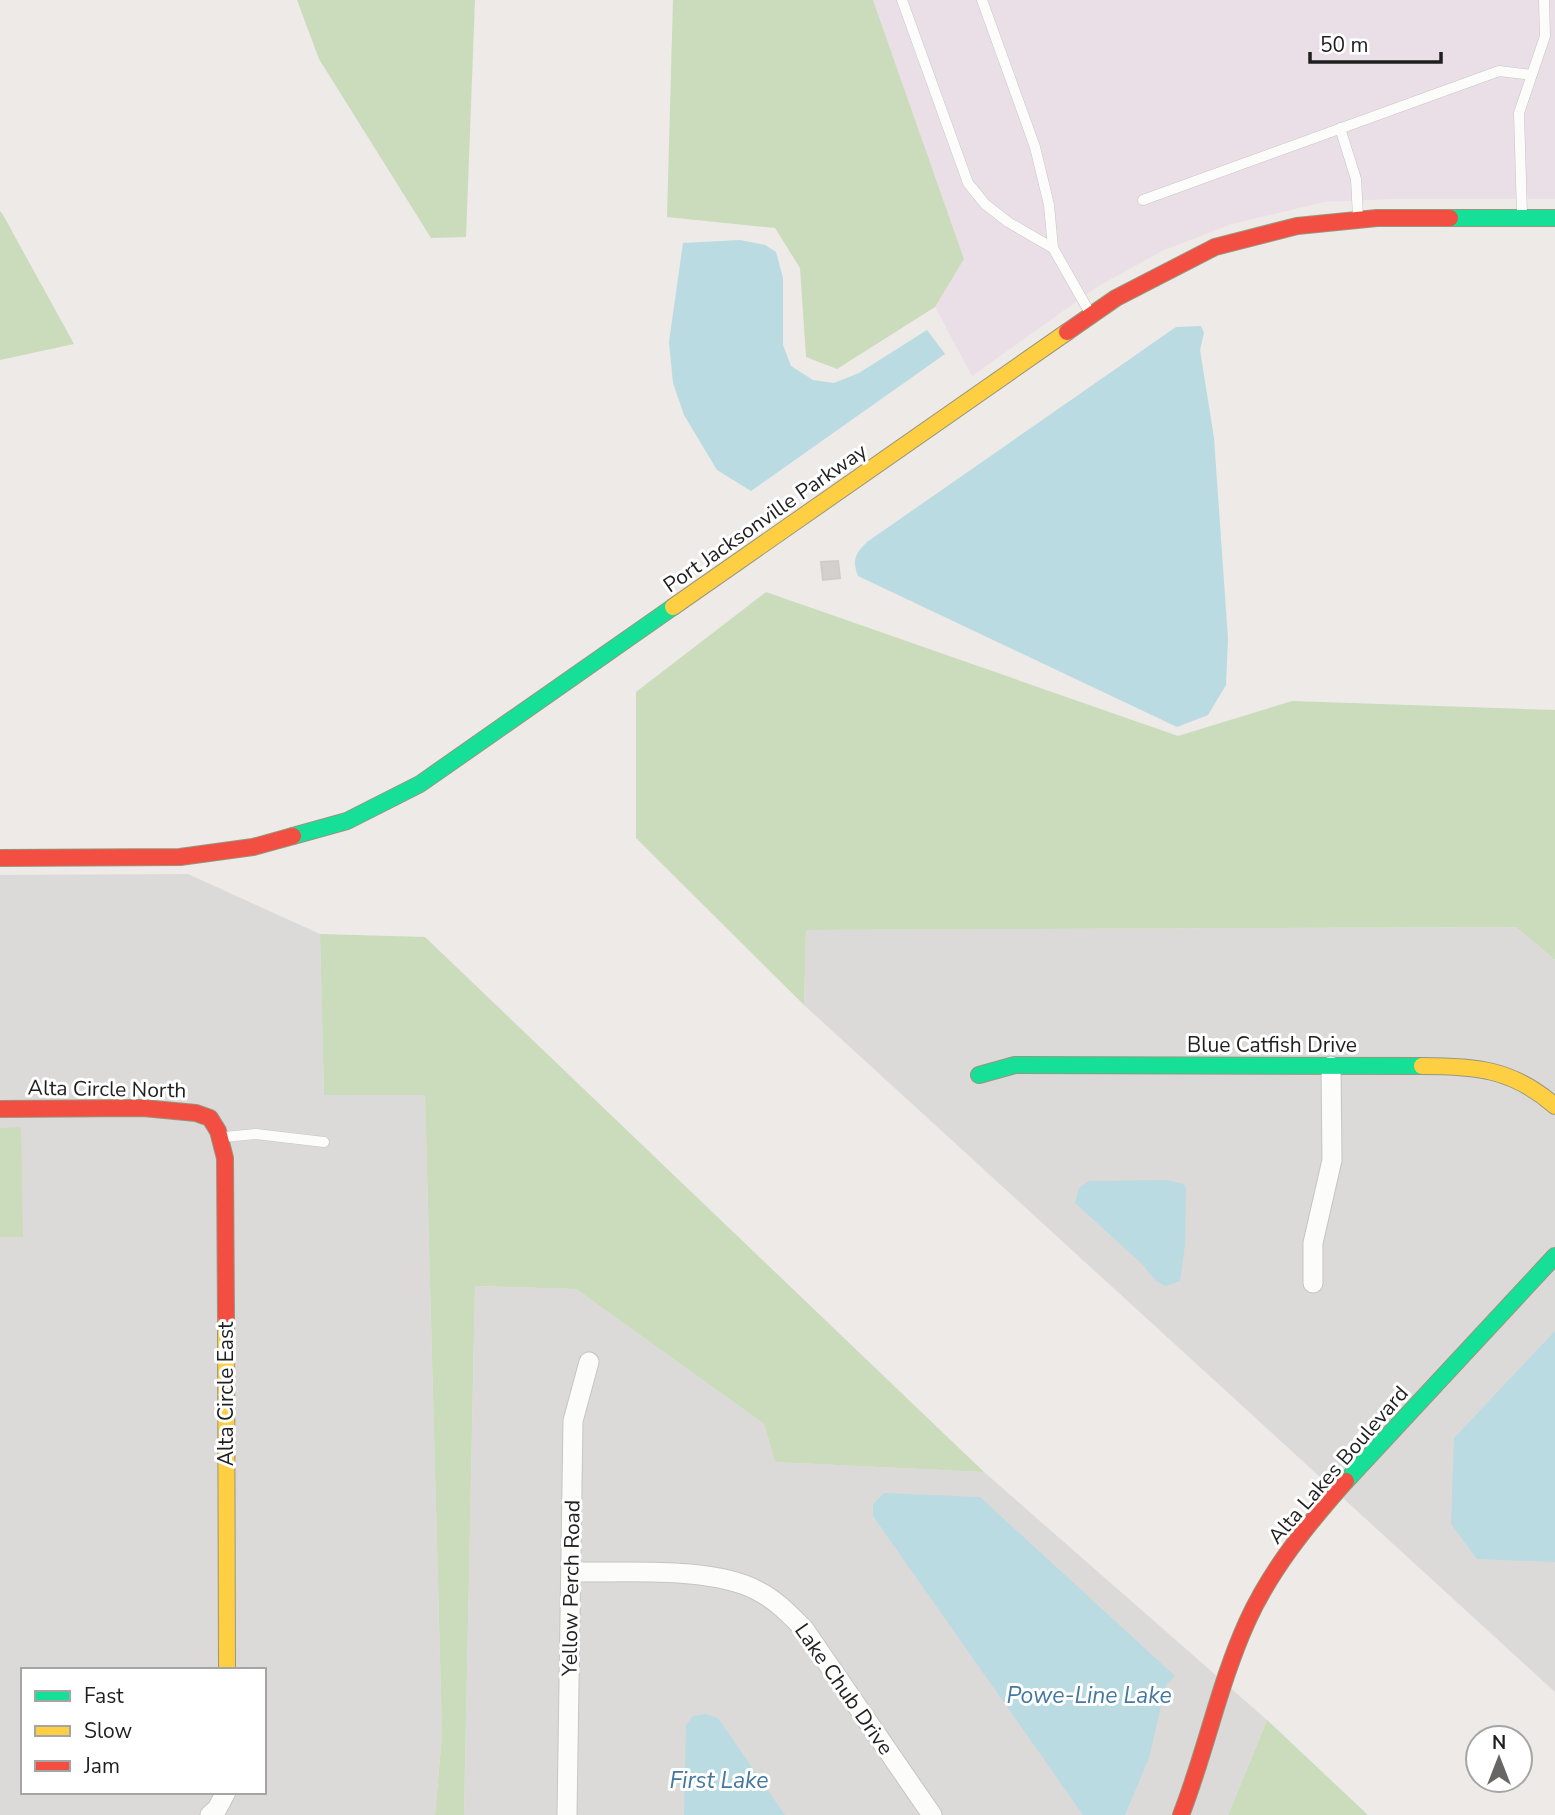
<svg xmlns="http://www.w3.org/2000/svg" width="1555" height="1815" viewBox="0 0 1555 1815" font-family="'Nunito Sans',sans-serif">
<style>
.residential{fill:#dcdad9;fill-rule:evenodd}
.industrial{fill:#ebdfe7}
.forest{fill:#cadcbc}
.water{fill:#badbe1}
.building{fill:#d4d0ce;stroke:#d0ccc9;stroke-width:2}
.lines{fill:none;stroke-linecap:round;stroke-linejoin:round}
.lane-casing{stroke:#c6c5c3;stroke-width:11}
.street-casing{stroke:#c6c5c3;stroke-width:21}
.fast-casing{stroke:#97967e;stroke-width:18}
.slow-casing{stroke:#97967e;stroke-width:18}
.jam-casing{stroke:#97967e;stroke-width:18}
.lane{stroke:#fcfcfb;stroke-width:10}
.street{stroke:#fcfcfb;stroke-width:19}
.fast{stroke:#16e098;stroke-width:16}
.slow{stroke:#ffcf43;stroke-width:16}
.jam{stroke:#f24e42;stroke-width:16}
.labels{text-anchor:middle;stroke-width:6;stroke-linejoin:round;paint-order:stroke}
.street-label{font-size:21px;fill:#1f1f1f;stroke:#fff}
.water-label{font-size:23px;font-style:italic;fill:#4378a0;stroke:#fff}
</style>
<rect width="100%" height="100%" fill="#edeae7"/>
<path class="residential" d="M188,874L320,934L324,1095L425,1094L442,1734L435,1815H0V875ZM23,1670H264V1792H23Z
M1516,927L1555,960V1692L804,1005L806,930Z
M475,1286L576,1289L764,1424L775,1462L984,1472L1267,1720L1228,1815H464Z"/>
<path class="industrial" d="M873,0H1555V199H1393L1324,202L1229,225L1162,251L1097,287L972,376L935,307L964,259Z"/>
<path class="forest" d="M297,0H475L466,237L431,238L319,59Z
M673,0H873L964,259L935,307L837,369L806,357L800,268L775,228L667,217Z
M0,211L2,213L74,344L0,360Z
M766,592L1178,736L1292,701L1555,710V960L1516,927L806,930L804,1005L636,838V692Z
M320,934L425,937L984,1472L775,1462L764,1424L576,1289L475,1286L464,1815H435L442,1734L425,1095H324Z
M21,1127L23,1237H0V1128Z
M1267,1720L1368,1815H1228Z"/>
<path class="water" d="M740,240L765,245L776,252L783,278V345L791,366L813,380L834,383L859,373L927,330L945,354L751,491L717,470L684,415L673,383L669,342L683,243Z
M1201,326L1204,333L1200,350L1214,438L1228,639L1226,685L1208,715L1177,727L858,576C852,560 855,554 867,542L1176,327Z
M1165,1180L1184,1184L1186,1189L1185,1245L1180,1281L1166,1286L1156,1281L1142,1264L1075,1203L1079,1188L1089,1181Z
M1555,1331V1562L1477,1559L1451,1524L1454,1438Z
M884,1493L980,1497L1175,1676L1166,1685L1149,1758L1125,1815H1083L873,1516V1504Z
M706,1714L718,1718L785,1815H684L686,1725L693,1716Z"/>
<path class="building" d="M838,561L840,578L823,580L821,562Z"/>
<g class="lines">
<defs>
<path id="lane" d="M902,0L968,183L985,204L1008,222L1053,248L1090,313
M982,0L1035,147L1049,205L1053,248
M1340,128L1356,179L1358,216
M1143,200L1499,71L1532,75
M1522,214L1519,113L1545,36L1544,0
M224,1137L256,1134L324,1142"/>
<path id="street" d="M1313,1283V1243L1332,1160L1331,1066
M571,1572C623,1573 713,1566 758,1591C776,1600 790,1615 804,1629L932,1815
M210,1815L217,1809L226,1792
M567,1815L573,1421L589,1362"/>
<path id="fast" d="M1450,218H1555
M293,836L347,821L420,784L673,607
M979,1075L1015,1065L1422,1066
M1346,1481L1555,1256"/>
<path id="slow" d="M673,607L1067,332
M1422,1066C1476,1066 1513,1069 1555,1106
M226,1318L227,1670"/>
<path id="jam" d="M1067,332L1116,298L1215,247L1297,226L1377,218H1450
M0,858L180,857L253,847L293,836
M0,1109L143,1108L196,1113L210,1118L218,1131L225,1158L226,1318
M1181,1815C1206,1751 1219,1684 1247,1622C1271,1569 1308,1524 1346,1481"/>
</defs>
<use href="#lane" class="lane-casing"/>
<use href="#street" class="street-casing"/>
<use href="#fast" class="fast-casing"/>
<use href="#slow" class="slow-casing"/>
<use href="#jam" class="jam-casing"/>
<use href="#lane" class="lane"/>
<use href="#street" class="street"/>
<use href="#fast" class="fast"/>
<use href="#slow" class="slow"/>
<use href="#jam" class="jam"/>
</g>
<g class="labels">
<g class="street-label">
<text transform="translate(765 518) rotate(-35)" y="7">Port Jacksonville Parkway</text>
<text x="1272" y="1052">Blue Catfish Drive</text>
<text transform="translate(107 1089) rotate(1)" y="7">Alta Circle North</text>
<text transform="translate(226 1394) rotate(-90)" y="7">Alta Circle East</text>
<text transform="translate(1338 1465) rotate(-49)" y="7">Alta Lakes Boulevard</text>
<text transform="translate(571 1588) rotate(-89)" y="7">Yellow Perch Road</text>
<text transform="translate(844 1689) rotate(55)" y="7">Lake Chub Drive</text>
</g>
<g class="water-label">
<text x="1089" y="1703">Powe-Line Lake</text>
<text x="719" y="1788">First Lake</text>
</g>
</g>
<rect x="21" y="1668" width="245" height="126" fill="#ffffff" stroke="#a5a5a5" stroke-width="2"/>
<rect x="35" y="1691" width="35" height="10" fill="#16e098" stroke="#a5a5a5" stroke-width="2"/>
<text x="84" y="1703" font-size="21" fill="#1f1f1f">Fast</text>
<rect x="35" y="1726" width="35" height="10" fill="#ffcf43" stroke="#a5a5a5" stroke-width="2"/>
<text x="84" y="1738" font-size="21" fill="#1f1f1f">Slow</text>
<rect x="35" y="1761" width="35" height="10" fill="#f24e42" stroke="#a5a5a5" stroke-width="2"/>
<text x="84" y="1773" font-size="21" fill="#1f1f1f">Jam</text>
<g transform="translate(1499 1759)"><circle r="33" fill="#ffffff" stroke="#a5a5a5" stroke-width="2"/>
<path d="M0-5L12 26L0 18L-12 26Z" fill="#676665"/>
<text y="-10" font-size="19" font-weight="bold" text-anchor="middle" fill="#1f1f1f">N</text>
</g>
<path d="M1310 52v10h131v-10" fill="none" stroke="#1f1f1f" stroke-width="3.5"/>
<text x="1320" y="52" font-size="21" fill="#1f1f1f" stroke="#ffffff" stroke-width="5" paint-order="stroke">50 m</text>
</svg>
